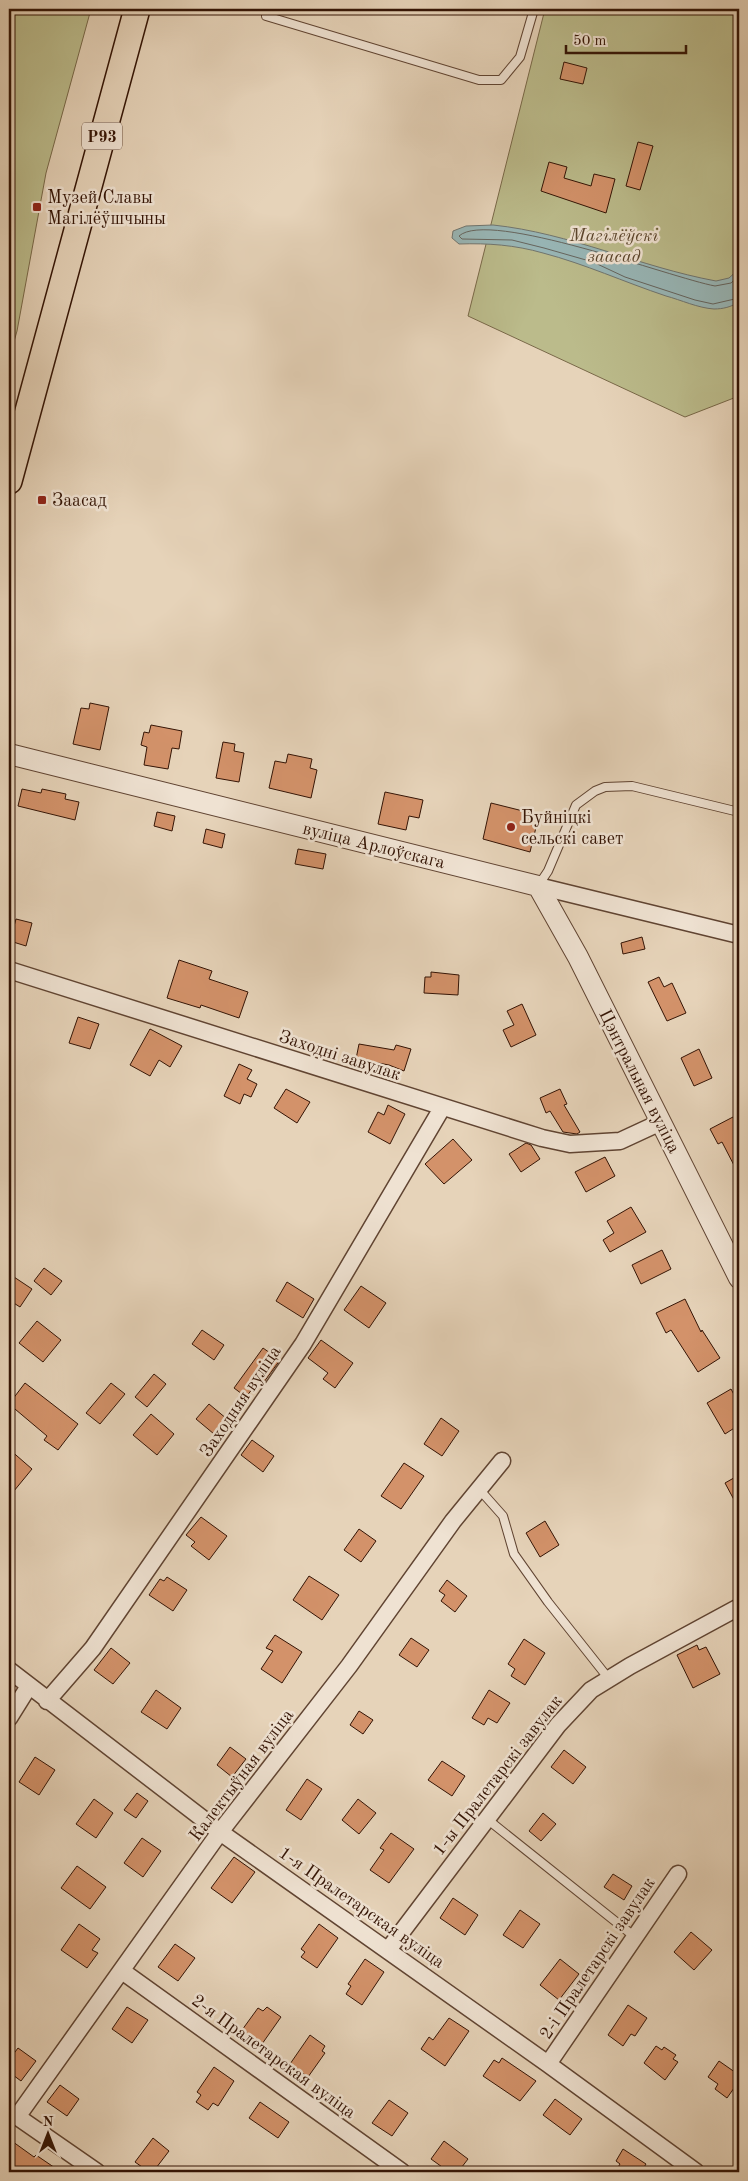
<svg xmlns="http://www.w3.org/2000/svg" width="748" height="2181" viewBox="0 0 748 2181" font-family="'Old Standard TT',serif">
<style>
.green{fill:#bbbb8b;stroke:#786848}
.water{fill:#98b6b6;stroke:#70756f}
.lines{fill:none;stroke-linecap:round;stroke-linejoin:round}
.shore{stroke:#66655e;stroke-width:1}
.building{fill:#d3926a;stroke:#341405}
.service-casing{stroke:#604432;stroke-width:10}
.minor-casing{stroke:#604432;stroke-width:19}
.tertiary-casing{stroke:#604432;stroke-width:22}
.primary-casing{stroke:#341405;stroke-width:28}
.service{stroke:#efe2d2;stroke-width:8}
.minor{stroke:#efe2d2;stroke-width:16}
.tertiary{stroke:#efe2d2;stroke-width:20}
.primary{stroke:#e6d3b9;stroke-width:25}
.poi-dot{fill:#8f2418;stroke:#efe2d2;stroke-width:2}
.labels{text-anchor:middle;stroke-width:5;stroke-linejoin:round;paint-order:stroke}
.shield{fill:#efe2d2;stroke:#6c5242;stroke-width:1}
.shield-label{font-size:16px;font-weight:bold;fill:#341405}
.poi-label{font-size:18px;fill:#341405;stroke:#efe2d2;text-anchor:start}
.park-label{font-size:18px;font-style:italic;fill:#5c462d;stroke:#efe2d2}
.street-label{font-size:18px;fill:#341405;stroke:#efe2d2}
</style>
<rect width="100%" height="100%" fill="#e6d3b9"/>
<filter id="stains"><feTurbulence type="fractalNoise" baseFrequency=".004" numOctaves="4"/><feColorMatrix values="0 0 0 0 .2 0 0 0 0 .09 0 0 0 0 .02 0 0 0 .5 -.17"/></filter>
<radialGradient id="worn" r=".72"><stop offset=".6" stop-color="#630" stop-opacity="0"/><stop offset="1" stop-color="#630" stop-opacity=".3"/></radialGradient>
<path class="green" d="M9,9H91L46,173L17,331L9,359Z
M545,9H739V396L685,417L468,316Z"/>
<path class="water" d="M493,225C570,233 640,267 716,281L729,278L739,269V302C731,307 723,309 714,309C698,308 681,300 666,296C624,282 585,264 543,253C515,245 488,243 459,244L452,238L453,231L466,226Z"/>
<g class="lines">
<path class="shore" d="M739,276L731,283L715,286C672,278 489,209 459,236L462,239L512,240L544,248L593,262L625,277L695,300L713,304L739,298"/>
</g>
<path class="building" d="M564,62L587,68L583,84L560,79Z
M638,142L653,146L640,190L626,186Z
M549,162L567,167L564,178L591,186L594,174L615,179L606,213L541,191Z
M90,703L109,707L100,750L73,744L81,708L89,709Z
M151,725L182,731L179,749L172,748L168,769L144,765L147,747L141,745L144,732L149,733Z
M223,742L235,744L234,751L244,753L239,782L216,778Z
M288,754L312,759L310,768L317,770L311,798L269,788L275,761L286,763Z
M22,789L41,793L42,789L66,794L65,799L79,802L75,820L18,806Z
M385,792L423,800L419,818L409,816L406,830L378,824Z
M491,803L539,815L530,852L483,839Z
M157,812L175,816L172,831L154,826Z
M206,829L225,834L222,848L203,843Z
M298,849L326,854L323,869L295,864Z
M16,919L32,923L26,946L10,941Z
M642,937L645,949L623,954L621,943Z
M179,960L212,971L209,979L248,992L239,1018L201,1005L200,1008L167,998Z
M431,972L459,975L458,995L424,993L425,977H431Z
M659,977L664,987L672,983L686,1013L667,1021L648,982Z
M522,1004L536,1035L511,1047L503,1030L514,1025L507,1011Z
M78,1017L99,1024L90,1049L69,1043Z
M150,1029L182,1046L170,1067L159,1060L150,1076L130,1065Z
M359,1044L394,1050L396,1045L411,1049L404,1071L389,1065L356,1059Z
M699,1049L712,1078L694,1086L681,1058Z
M239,1064L252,1070L247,1079L257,1084L251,1097L244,1094L240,1104L224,1096Z
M286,1089L310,1102L297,1123L274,1108Z
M560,1089L567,1104L564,1105L580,1132L577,1134L563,1132L550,1111L546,1113L540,1098Z
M388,1105L405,1114L390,1144L368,1132L378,1112L384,1115Z
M733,1117L739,1129V1175L722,1142L718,1144L710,1129Z
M453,1139L472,1160L444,1184L425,1164Z
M526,1143L531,1145L540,1159L521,1172L509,1154Z
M605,1157L615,1176L586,1192L575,1172Z
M631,1207L646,1232L610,1252L603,1240L614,1233L607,1221Z
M662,1250L671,1269L641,1284L632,1265Z
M44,1268L62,1281L51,1295L34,1281Z
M14,1277L32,1289L20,1307L9,1300V1285Z
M287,1282L314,1299L303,1318L276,1301Z
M361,1286L386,1303L369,1328L344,1310Z
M685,1299L701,1332L702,1330L720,1358L698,1372L671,1330L666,1333L656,1313Z
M37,1321L61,1340L43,1362L19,1343Z
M202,1330L224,1345L214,1360L192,1344Z
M321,1340L353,1363L335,1388L323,1379L328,1373L308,1358Z
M263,1348L280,1360L264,1382L260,1379L246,1397L234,1388Z
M154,1374L166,1384L147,1407L135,1397Z
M25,1383L78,1424L58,1450L44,1440L47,1436L9,1404Z
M111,1383L125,1394L100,1424L86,1413Z
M731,1389L739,1404V1425L725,1434L707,1403Z
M209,1404L227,1419L214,1434L196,1419Z
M151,1414L174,1434L157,1455L133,1435Z
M441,1418L459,1431L442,1456L424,1444Z
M252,1440L274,1456L263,1472L241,1455Z
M9,1449L32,1469L9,1497Z
M404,1463L424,1476L401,1509L381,1496Z
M739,1475V1509L725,1483Z
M201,1517L227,1536L209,1560L191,1546L195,1542L186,1535Z
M545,1521L559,1545L540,1557L526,1533Z
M359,1529L376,1541L361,1562L344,1550Z
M309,1576L339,1595L322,1620L293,1600Z
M167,1577L187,1590L173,1611L149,1595L160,1579L164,1581Z
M447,1580L467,1596L455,1612L441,1601L445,1595L439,1591Z
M275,1635L302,1652L282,1683L261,1669L273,1651L266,1648Z
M411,1638L429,1650L417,1667L399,1655Z
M524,1639L545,1653L525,1685L511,1676L515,1669L508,1664Z
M697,1645L699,1650L706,1647L720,1674L693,1688L677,1655Z
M111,1648L130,1663L113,1684L94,1670Z
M156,1690L181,1708L167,1729L141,1712Z
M489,1690L510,1703L497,1723L488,1718L484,1725L472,1718Z
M359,1711L373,1720L363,1734L350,1725Z
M230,1747L246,1759L232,1777L217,1765Z
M564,1750L586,1767L573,1784L551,1767Z
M35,1757L55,1770L39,1795L19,1782Z
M442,1761L465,1776L452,1796L428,1780Z
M307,1779L322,1789L301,1820L286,1810Z
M137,1793L148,1801L136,1818L124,1810Z
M94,1799L113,1813L96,1838L76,1824Z
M358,1799L376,1813L359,1834L342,1820Z
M543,1813L556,1824L541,1841L529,1831Z
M391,1833L414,1849L389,1883L370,1870L384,1850L380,1848Z
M142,1838L161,1851L143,1877L124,1863Z
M234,1857L255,1872L232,1903L211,1888Z
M77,1866L106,1887L90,1909L61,1888Z
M613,1874L632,1886L624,1900L604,1887Z
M453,1898L478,1915L465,1935L440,1918Z
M520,1910L540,1924L523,1948L503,1935Z
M79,1924L100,1939L92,1950L98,1953L87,1968L61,1950Z
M319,1924L338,1938L317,1968L301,1957L305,1952L301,1949Z
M691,1932L712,1950L694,1970L674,1952Z
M175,1944L195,1958L178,1981L158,1967Z
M365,1959L384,1972L362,2005L346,1994L351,1986L348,1984Z
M560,1959L579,1974L559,2000L540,1985Z
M628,2005L647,2018L635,2036L631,2034L623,2046L608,2035Z
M127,2007L148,2020L132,2043L112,2029Z
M267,2007L281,2017L262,2044L242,2030L258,2008L263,2011Z
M449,2018L469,2031L445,2066L421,2049L429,2037L433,2040Z
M310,2035L325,2046L322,2051L325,2053L308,2077L290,2064Z
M656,2046L662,2050L664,2047L676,2055L673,2059L678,2062L665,2080L644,2063Z
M18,2048L36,2061L21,2081L9,2072V2060Z
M502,2058L536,2081L520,2101L483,2076L494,2060L499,2063Z
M719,2061L739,2075V2081L727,2098L715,2089L718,2084L708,2077Z
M214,2067L234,2081L218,2106L213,2103L208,2110L196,2102L201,2095L197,2092Z
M60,2085L79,2099L67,2116L47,2102Z
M555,2099L582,2119L570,2135L543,2115Z
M389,2100L408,2113L392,2136L372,2123Z
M260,2102L289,2122L278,2138L249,2118Z
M153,2138L169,2151L153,2172H149L135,2162Z
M9,2139L34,2157L36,2155L61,2172H20L9,2165Z
M444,2141L468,2159L458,2172H449L431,2159Z
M623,2149L646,2164L641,2172H615L620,2164L616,2161Z"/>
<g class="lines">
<defs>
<path id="service" d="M268,9L266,16L479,80H501L520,57L534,9
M538,886L548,871L576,805L595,791L605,787L632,786L739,812
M479,1489L503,1516L514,1554L548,1602L609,1679
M487,1819L635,1937"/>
<path id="minor" d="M538,886L739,935
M9,970L542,1138L570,1144L620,1141L661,1122
M9,1670L220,1832L548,2064L696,2172
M47,1701L93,1648L303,1344L442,1108
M9,1718L29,1686
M388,1950L558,1725L591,1690L630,1666L739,1607
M122,1971L402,2172
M548,2064L678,1874
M9,2111L97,2172
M17,2117L220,1832L349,1666L453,1521L502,1461"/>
<path id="tertiary" d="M9,754L538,886L578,957L739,1278"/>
<path id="primary" d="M9,481L137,9"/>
</defs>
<use href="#service" class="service-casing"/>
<use href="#minor" class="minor-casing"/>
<use href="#tertiary" class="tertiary-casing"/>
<use href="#primary" class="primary-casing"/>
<use href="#service" class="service"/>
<use href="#minor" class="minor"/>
<use href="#tertiary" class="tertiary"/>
<use href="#primary" class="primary"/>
</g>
<g class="poi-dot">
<rect x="32" y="202" width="10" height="10" rx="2.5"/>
<rect x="37" y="495" width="10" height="10" rx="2.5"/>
<circle cx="511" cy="827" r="5"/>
</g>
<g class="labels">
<rect class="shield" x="82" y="122.5" width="40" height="27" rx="4"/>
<g class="shield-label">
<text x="102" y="142">Р93</text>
</g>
<g class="poi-label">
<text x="47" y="203">Музей Славы<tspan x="47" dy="21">Магілёўшчыны</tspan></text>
<text x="52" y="506">Заасад</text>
<text x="521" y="823">Буйніцкі<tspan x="521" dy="21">сельскі савет</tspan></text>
</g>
<g class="park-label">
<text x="614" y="241">Магілёўскі<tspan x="614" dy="21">заасад</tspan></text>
</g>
<g class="street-label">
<text transform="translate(374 845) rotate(14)" y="6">вуліца Арлоўскага</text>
<text transform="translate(340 1055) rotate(18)" y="6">Заходні завулак</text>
<text transform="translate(640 1081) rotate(63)" y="6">Цэнтральная вуліца</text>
<text transform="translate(240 1401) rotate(-56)" y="6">Заходняя вуліца</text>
<text transform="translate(241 1775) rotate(-53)" y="6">Калектыўная вуліца</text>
<text transform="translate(497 1775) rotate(-52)" y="6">1-ы Пралетарскі завулак</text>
<text transform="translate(362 1907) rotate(35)" y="6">1-я Пралетарская вуліца</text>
<text transform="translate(597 1958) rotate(-56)" y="6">2-і Пралетарскі завулак</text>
<text transform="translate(274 2056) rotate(36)" y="6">2-я Пралетарская вуліца</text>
</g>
</g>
<rect width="748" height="2181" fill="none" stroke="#e6d3b9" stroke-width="30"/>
<rect x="10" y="10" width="728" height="2161" fill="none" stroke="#341405" stroke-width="2.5"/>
<rect x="15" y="15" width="718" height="2151" fill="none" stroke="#341405"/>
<g transform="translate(48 2134)" stroke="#efe2d2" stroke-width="4" paint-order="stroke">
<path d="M0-4L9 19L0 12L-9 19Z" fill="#341405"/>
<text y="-8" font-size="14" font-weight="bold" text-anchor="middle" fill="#341405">N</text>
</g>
<path d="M566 45v8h120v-8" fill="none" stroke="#341405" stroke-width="2.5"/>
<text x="573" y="45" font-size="15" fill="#341405" stroke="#efe2d2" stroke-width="4" paint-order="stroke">50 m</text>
<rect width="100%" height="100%" filter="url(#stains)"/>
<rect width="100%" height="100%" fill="url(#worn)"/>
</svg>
